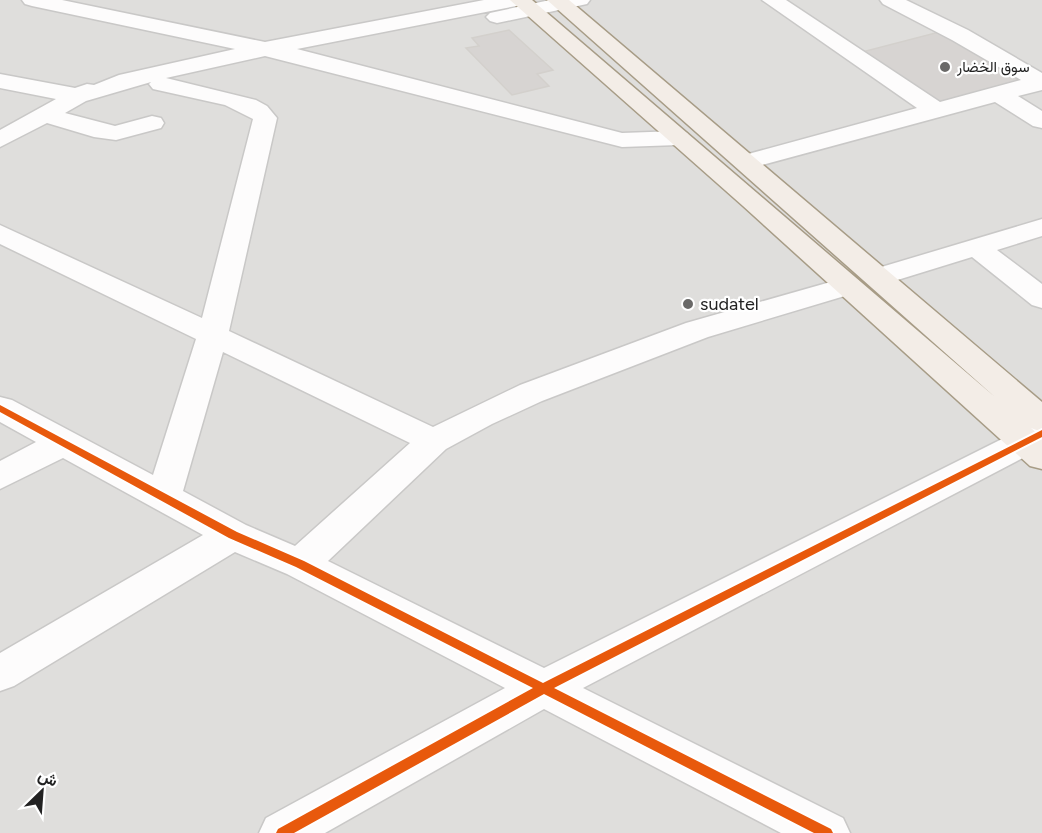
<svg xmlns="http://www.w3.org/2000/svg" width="1042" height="833" viewBox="0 0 1042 833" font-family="Figtree,Vazirmatn,sans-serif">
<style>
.residential{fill:#dfdedc}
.building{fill:#d7d4d2;stroke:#d3d0cc;stroke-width:1.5}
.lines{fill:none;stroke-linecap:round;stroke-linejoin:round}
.minor-casing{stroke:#c9c8c7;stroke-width:3}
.major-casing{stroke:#a79c86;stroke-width:3}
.minor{fill:#fdfcfc;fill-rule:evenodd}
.major{fill:#f3ede7;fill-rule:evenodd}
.cycleway-casing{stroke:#fff;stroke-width:4}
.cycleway{fill:#e8590c;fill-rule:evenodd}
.poi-dot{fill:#6a6968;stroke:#fff;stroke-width:2}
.labels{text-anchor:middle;stroke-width:4.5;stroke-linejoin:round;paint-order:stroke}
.far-poi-label{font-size:15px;fill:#222;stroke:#fff;text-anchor:start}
.poi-label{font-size:18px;fill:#222;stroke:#fff;text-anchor:start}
</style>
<rect width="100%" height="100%" fill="#f0eeeb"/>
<path class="residential" d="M0,0H1042V833H0Z"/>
<path class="building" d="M509,30L553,70L537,74L549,86L512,95L466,48L479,46L472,38Z
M943,31L1029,82L945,105L862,52Z"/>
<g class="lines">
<defs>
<path id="minor" d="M22,0H62L265,42L484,0H526L523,4L516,6L297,49L622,133L678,131L687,133L690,138L687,143L678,145L622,147L265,56L166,78L256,100L267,106L277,118L229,331L433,427L520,385L686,323L848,277L858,280L863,286L858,292L708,337L542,401L492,424L446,449L328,561L544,668L1030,425L1042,421V448L583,688L843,818L850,833H781L544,709L325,833H259L266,818L505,688L287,574L235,552L14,686L0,691V653L203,535L63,458L0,489V461L36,442L0,422V397L12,400L153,475L196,339L0,244V225L202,318L253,119L225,105L153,89L149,84L151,82L86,101L65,113L115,126L152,116L161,118L164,123L161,128L116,140L94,137L47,123L0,147V130L56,99L0,88V74L75,88L87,84L94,85L119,75L235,49L32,6L25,4ZM223,352L410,443L295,546L246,525L183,491Z
M550,0H590L587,4L497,23L490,21L486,17L490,13Z
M762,0H786L940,102L1021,80L952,40L883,4L880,0H906L968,30L1042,73V90L1018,96L1042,111V128L1033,126L995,102L755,167L746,170L737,167L733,162L737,157L917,108Z
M1042,219V236L997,250L1042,284V308L1032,305L972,257L878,286L868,283L864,277L868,271Z"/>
<path id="major" d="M510,0H532L995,397L547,0H569L1042,402V432L1031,428L1042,438V469L1030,466L743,206Z"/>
</defs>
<use href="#minor" class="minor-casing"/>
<use href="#major" class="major-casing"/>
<use href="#minor" class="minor"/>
<use href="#major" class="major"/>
<defs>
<path id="cycleway" d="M0,405L237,532L304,561L543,683L1042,430V437L554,688L831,829L833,833H814L544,694L294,833H276L278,829L533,688L296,567L229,538L0,412Z"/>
</defs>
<use href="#cycleway" class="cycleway-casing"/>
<use href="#cycleway" class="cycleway"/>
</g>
<g class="poi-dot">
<circle cx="945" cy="67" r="6"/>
<circle cx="688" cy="304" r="6"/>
</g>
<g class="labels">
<g class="far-poi-label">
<text x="957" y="72">سوق الخضار</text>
</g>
<g class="poi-label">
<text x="700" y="310">sudatel</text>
</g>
</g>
<g transform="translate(42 791) rotate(25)" stroke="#ffffff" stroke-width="4.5" paint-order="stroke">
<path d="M0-4.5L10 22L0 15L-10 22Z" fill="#222222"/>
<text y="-9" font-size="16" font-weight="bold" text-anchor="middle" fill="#222222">ش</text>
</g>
</svg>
